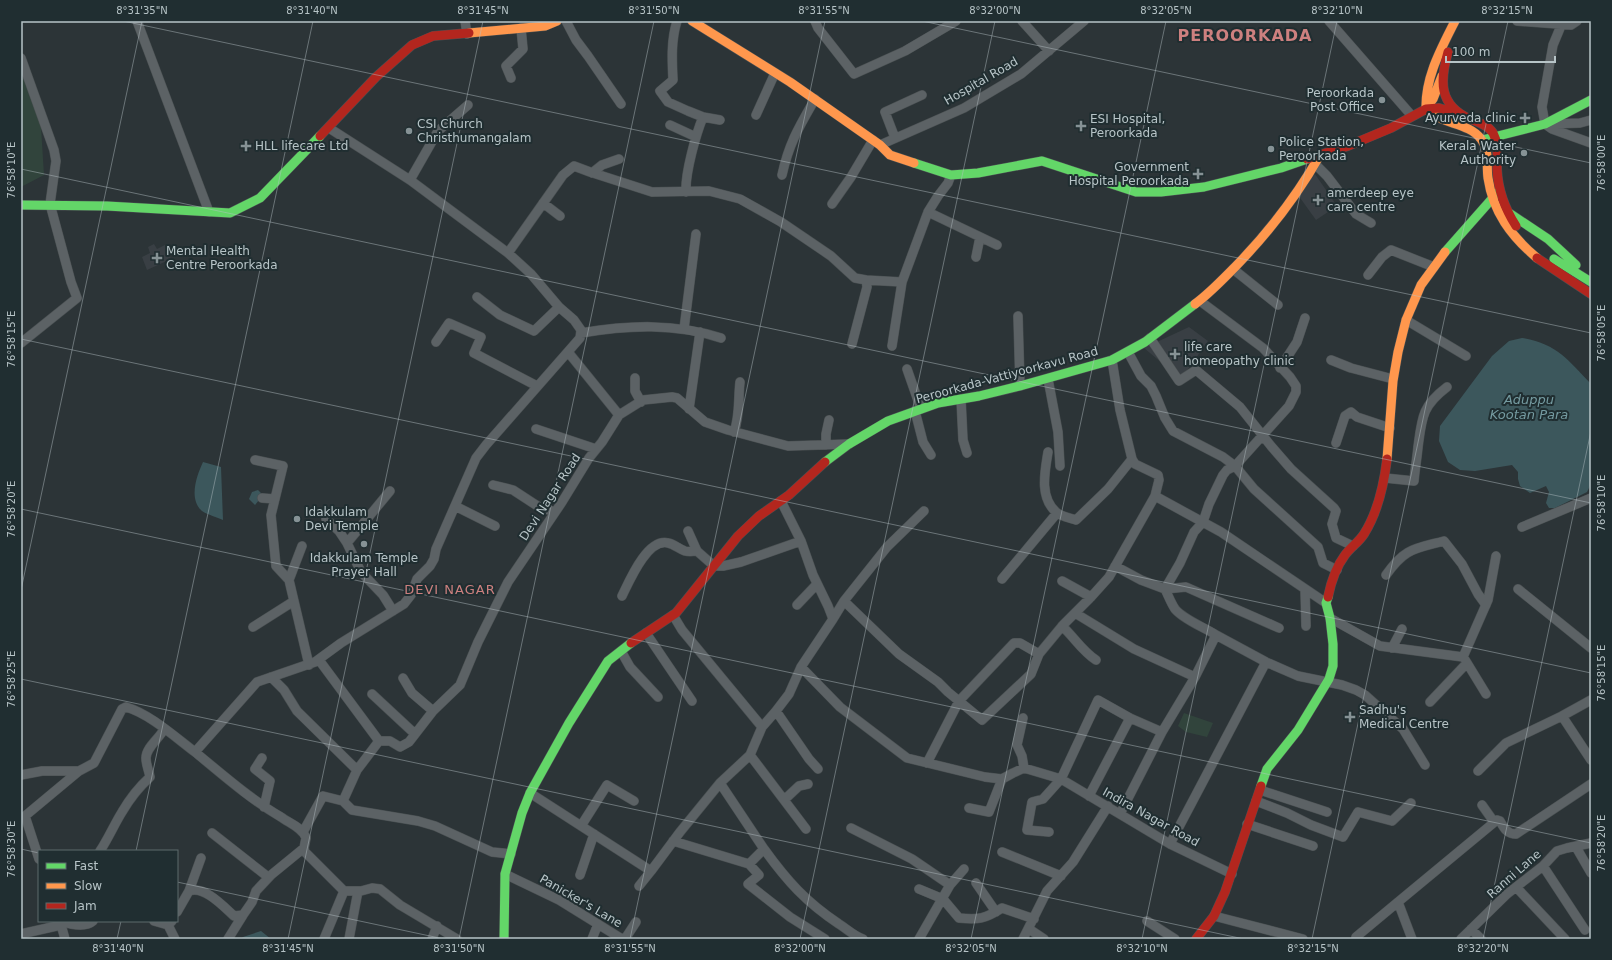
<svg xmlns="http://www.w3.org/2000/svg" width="1612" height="960" viewBox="0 0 1612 960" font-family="'DejaVu Sans',sans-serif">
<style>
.medical{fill:#393f44}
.green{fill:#31443c}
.water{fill:#3c575c}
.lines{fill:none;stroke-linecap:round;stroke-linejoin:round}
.street-casing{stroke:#4a5052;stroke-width:10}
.fast-casing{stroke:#4a5052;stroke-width:10}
.slow-casing{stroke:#4a5052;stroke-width:10}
.jam-casing{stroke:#4a5052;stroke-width:10}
.street{stroke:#5c6265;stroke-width:9}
.fast{stroke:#63d668;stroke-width:9}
.slow{stroke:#ff974d;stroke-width:9}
.jam{stroke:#b3261e;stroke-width:9}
.ticks{fill:none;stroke:#b7c4c7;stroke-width:1;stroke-opacity:0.45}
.poi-dot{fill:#869295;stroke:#202e31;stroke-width:1.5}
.labels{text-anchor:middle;stroke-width:4;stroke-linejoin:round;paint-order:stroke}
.street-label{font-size:12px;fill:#b7c4c7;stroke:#202e31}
.poi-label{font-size:12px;fill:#b7c4c7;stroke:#202e31;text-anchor:start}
.water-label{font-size:13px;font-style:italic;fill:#759ba1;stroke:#202e31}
.neighbourhood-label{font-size:13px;letter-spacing:1px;fill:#cd807f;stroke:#202e31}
.district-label{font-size:16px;font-weight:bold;letter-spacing:1px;fill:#cd807f;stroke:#202e31}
.neatline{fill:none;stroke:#b7c4c7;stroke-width:1.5}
.ticks-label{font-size:10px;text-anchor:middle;fill:#b7c4c7}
</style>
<rect width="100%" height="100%" fill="#2c3437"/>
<path class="medical" d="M1315,174L1337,206L1316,220L1298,195Z
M154,244L157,249L165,245L171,259L147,270L142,257L150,253L148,247Z
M1189,327L1208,341L1181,379L1144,348Z"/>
<path class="green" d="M21,78H26L41,127L44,175L21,187Z
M1184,713L1213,723L1207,737L1186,732L1178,726Z"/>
<path class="water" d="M1522,338C1557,344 1568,360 1591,384V484L1587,492L1555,508H1549L1546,503L1549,492L1546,486L1530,493L1520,486L1518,479V472L1512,465L1475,471L1460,470L1448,462L1439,441L1440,426L1492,356L1509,341Z
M203,462L221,467L223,520C217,517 208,515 202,511C188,499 197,475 203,462Z
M258,490L263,495L255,505L249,499L252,492Z
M261,931L271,939H241L243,937Z"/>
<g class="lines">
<defs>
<path id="street" d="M137,21L209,212
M465,21L467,34
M566,21L576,40L588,56L621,104
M677,21C671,40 672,60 673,80L660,91L668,102L688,111L703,117C696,134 685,173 686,192
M815,21L818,28L854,74L905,51L956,21
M1022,21L1049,51
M1329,21L1412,116
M1517,21L1571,25L1577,21
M21,58L54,150L56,161L50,204L71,282L77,298L21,343
M511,78L506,66L523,49L521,28
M756,115L775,73
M703,117L720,120
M1545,124L1542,107L1553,45L1563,21
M1545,124L1552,129L1591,143
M1549,124L1580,123L1591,120
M670,125L696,137
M895,138L885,112L922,95
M880,145L964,108L1021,74L1084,21
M1315,164L1327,176L1356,214L1371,223
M592,173L602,165L619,159
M782,175C789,143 799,127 815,99
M410,180L438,131L468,105
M543,203L560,216
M832,204L851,177L873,140
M928,212L997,245
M508,253L563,175L574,166L590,172L652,192L709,191L740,199L781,222L831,256L855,278L866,280
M976,257L980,237
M1233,269L1278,305
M1368,275L1382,257L1391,250L1434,267
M477,297L500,315L534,331L559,307
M1200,301L1263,348L1290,377L1296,386V392L1289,406L1235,466L1227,470L1223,475L1209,504L1203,522L1194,532L1180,563L1165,589C1168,595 1171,603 1175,609C1184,620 1204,627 1216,635
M1018,316L1020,386
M1406,320L1466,356
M684,329L696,234
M581,333C629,325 675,323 721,338
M1150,338L1179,381L1196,370L1240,407L1271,446L1291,469L1334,508L1336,511L1332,524L1336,538L1353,546
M436,342L449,323L481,337L474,353L537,386
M852,344L867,287L866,280L902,282
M892,346L902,282L928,212L938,196L948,183L951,175
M568,352L619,415
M1128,352L1141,376L1151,386L1156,396L1165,418L1173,431L1223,457L1235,466L1254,489L1318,547L1323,563L1337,570
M1331,360L1351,368L1393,379
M1280,368L1297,342L1305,318
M907,369L921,409
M635,378V391L641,402
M1048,379L1058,432L1060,466
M961,399L963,440L967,453
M689,409L700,332
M915,411L923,442L931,455
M536,429L596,449
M734,432C740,416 738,399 740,382
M1336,443L1345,416L1351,412L1357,417L1390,428
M826,445V434L829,420
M1048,452C1045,471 1039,497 1056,512C1060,516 1070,518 1076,520L1108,489L1132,459
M255,460L283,466L271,515L276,566L289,580L309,665
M1385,478L1414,481C1415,469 1417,458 1418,447C1422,417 1422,406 1447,387
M493,485L513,490L539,507L555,512
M1155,496L1221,532L1326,603
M262,498L275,499
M781,501L801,541L813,575L828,606L833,619L844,601L899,654L938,682L948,692L982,720L1031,674L1039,654L1063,625L1091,597L1109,577L1155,496L1159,480L1158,475L1135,464L1132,459L1120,410L1112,360
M455,506L495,526
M326,519L339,531L347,543L361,572L383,595L393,611
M1522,527L1591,498
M688,531L697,551L714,566H723L741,562L801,541
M347,543L390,491
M1115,566L1141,580L1165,589L1186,587L1279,628
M1386,575C1405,548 1414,549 1444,541L1462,564L1478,594L1486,605
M1002,579L1057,513
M289,580L302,546
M1062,581L1091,597
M1305,589L1306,626
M1518,589L1591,648
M622,596C629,582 647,538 668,543C674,544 679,549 685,551C689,552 693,551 697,551
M844,601L887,547L924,511
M797,605L817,584
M1075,613L1134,649L1195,677
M673,615L682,630L762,727L776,711L789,694L801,667L833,619
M1330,618L1380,646L1463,657L1488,600L1496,556
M1062,626C1074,637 1082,651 1096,660
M253,627L294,601
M646,633L692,701
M1392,648L1402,629
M621,651L630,667L658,697
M1464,658L1486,694
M319,660L379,741
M801,667L840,707L907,758L985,777L1002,779L1013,773L1024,768L1061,779L1170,844L1232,874
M271,677L284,690L297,711L357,770L343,801L352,810L418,821L435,826L492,852L511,854
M403,678L412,693L433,711
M372,694L415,734
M1591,700L1562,716L1591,760
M1430,702L1467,663
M776,711L809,759L818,769
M1023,718L1017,745L1022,756L1024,768
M195,752C223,775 250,799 281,817C289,823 303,828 306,838L304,848L305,852L344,891H361L372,888L380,889L400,905L457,939
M750,755L806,829
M262,758L255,769L270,781L264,807
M927,763L959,701L1014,643H1020L1039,654
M357,770L379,741H390L400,747L409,742L433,711L460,685L478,642L508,582L562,502L589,458L602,442L619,415L643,400L672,397L677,398L705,422L728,430L788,446L849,444
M1478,771L1506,743L1562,716
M21,775L42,771H79
M1260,790L1327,812
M530,793L651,871L680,832L720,783L750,755L762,727
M1089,796L1130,718
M784,800L799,786L808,784
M1256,801L1287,813L1311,825L1343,837L1358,812L1392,821L1411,803
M1482,805L1494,822
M969,808L989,812L1002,779
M1120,814L1162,732
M1247,824L1313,846
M581,826L607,785L634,801
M851,828L912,859L950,885
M303,832L323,796L343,801
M1049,832L1027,830L1032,802L1043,799L1061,779L1098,700L1130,718L1162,732L1195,677L1216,635L1266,662L1298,676L1342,685L1356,690L1365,695L1403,729L1425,765
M212,833L268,877
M673,841L749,864L764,849L720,783
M1170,844L1266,662
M1576,847L1591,873
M764,849C787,881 806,902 839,924C847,929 854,936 863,939
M100,851C108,839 114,825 122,812C129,800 139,787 150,777C149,771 146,765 146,758C146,747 160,738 164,729
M1002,852L1061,876
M39,859L25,816L79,771L94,763L122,709L126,707C150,714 175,737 195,752L257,682L315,662L341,643L404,604L411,595L417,579L430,566L434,559L436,549L476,458L486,445L580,338L581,330L574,320L559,307L531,274L508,253L410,180L329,128
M749,864L759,875L748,884L790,917L825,939
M1543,866L1585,930
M505,874L559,900L622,939
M580,875L594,834
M976,883L996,912
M639,886L651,871
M1516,887L1565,939
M919,889L943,899L959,918C978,920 985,919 1002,908L1034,919
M189,891C204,885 224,907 234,916L243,915L252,902L256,891L271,875L304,848
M1398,902L1497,820L1500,821C1504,828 1507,834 1516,834L1591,784
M177,912L189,891L201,858
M1214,916L1303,939
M60,921C69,924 85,928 93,921
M60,921L65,939
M154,921L168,925L172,921
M1147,921L1175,939
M168,925L175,939
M1029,929L1044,939
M1471,929L1481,939
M21,934L61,925
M1356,937L1398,902L1412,939
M228,939L243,915
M324,939L344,891
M349,939L358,891
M432,939L437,926
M592,939L598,924
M625,939L636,922
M919,939L950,885L964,869
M1023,939L1047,891L1073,862L1108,806
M1461,939L1507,894L1543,866L1557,851L1567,848L1591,843"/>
<path id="fast" d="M1486,139L1545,124L1591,100
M914,163L951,175L978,173L1042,161L1136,192H1161L1204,187L1281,168L1307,159
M21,205L107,206L230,213L260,198L320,136
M1509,213L1548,239L1576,265
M1445,252L1498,192
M1554,259L1591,282
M825,462L849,444L888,421L938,403L979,396L1020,386L1112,360L1145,342L1195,304
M1261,786L1267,769L1298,730L1329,679L1333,666V644L1330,618L1326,603L1328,597
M504,939L505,874L522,813L530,793L569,723L608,661L631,643"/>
<path id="slow" d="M692,21L790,82L880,145L890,155L914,163
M1455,21C1441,49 1425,77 1426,109C1442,125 1468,122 1481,139C1490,150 1486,165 1488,178C1493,212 1511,236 1537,258
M469,33L545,26L557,21
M1426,109L1433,99L1442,76
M1195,304C1210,293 1222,280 1235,267C1268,233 1297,196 1320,155
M1387,459L1393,381L1398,352L1406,320L1421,285L1445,252"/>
<path id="jam" d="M1448,52C1440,80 1438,105 1470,119C1478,122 1488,125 1493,133C1499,144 1497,156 1497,169C1498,190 1505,209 1516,226
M320,136L376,77L412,45L433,36L469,33
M1307,159L1348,146L1391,128L1426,109L1439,108L1462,115
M1537,258L1591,294
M1328,597C1331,582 1336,567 1345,555C1351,547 1359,542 1364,534C1378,512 1384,484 1387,459
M631,643L676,613L738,536L759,516L789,495L825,462
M1196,939L1214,916L1225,892L1261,786"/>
</defs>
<use href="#street" class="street-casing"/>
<use href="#fast" class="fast-casing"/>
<use href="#slow" class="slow-casing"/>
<use href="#jam" class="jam-casing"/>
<use href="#street" class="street"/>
<use href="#fast" class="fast"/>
<use href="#slow" class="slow"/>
<use href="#jam" class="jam"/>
</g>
<path class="ticks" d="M123,21L1591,333M922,21L1591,163M21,169L1591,503M21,339L1591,673M21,509L1591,843M21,590L142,21M21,679L1244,939M21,849L39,853M136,851L313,21M177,882L444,939M117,939L121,921M288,939L483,21M459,939L654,21M630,939L825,21M800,939L995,21M971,939L1166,21M1142,939L1337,21M1312,939L1508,21M1483,939L1591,431"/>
<g class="poi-dot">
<circle cx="1382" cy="100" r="4"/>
<path d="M1523 112h4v4h4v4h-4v4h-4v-4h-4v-4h4z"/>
<path d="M1079 120h4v4h4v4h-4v4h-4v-4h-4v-4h4z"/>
<circle cx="409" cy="131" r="4"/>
<path d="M244 140h4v4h4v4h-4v4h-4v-4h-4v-4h4z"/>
<circle cx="1271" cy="149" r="4"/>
<circle cx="1524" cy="153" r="4"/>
<path d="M1196 168h4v4h4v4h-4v4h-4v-4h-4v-4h4z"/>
<path d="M1316 194h4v4h4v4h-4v4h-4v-4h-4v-4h4z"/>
<path d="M155 252h4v4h4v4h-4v4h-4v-4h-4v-4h4z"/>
<path d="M1173 348h4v4h4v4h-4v4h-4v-4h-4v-4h4z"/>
<circle cx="297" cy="519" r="4"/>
<circle cx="364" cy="544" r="4"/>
<path d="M1348 711h4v4h4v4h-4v4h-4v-4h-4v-4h4z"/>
</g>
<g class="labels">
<g class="street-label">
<text transform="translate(981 81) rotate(-30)" y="4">Hospital Road</text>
<text transform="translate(1007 375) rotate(-15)" y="4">Peroorkada-Vattiyoorkavu Road</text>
<text transform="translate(550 497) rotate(-57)" y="4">Devi Nagar Road</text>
<text transform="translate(1151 817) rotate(29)" y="4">Indira Nagar Road</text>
<text transform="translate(1514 874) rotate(-41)" y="4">Ranni Lane</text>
<text transform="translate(581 901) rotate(30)" y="4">Panicker's Lane</text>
</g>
<g class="poi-label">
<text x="1374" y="97" text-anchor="end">Peroorkada<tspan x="1374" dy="14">Post Office</tspan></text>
<text x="1516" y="122" text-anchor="end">Ayurveda clinic</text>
<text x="1090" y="123">ESI Hospital,<tspan x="1090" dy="14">Peroorkada</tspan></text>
<text x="417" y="128">CSI Church<tspan x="417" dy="14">Christhumangalam</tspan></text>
<text x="1279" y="146">Police Station,<tspan x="1279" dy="14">Peroorkada</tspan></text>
<text x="255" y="150">HLL lifecare Ltd</text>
<text x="1516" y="150" text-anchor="end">Kerala Water<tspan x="1516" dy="14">Authority</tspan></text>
<text x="1189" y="171" text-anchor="end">Government<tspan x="1189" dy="14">Hospital Peroorkada</tspan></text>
<text x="1327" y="197">amerdeep eye<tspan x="1327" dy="14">care centre</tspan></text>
<text x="166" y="255">Mental Health<tspan x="166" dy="14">Centre Peroorkada</tspan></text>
<text x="1184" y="351">life care<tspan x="1184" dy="14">homeopathy clinic</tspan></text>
<text x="305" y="516">Idakkulam<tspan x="305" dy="14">Devi Temple</tspan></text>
<text x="364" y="562" text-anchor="middle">Idakkulam Temple<tspan x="364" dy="14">Prayer Hall</tspan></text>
<text x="1359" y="714">Sadhu's<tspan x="1359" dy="14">Medical Centre</tspan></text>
</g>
<g class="water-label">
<text x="1529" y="404">Aduppu<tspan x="1529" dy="15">Kootan Para</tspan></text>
</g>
<g class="neighbourhood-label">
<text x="450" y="594">DEVI NAGAR</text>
</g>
<g class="district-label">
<text x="1245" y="41">PEROORKADA</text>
</g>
</g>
<rect width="1612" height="960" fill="none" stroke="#202e31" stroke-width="44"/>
<rect x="38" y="850" width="140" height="72" fill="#202e31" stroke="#5c6a6d"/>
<rect x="46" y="863" width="20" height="6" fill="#63d668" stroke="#5c6a6d"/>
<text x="74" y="870" font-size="12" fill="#b7c4c7">Fast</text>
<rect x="46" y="883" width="20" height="6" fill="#ff974d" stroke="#5c6a6d"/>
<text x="74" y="890" font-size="12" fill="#b7c4c7">Slow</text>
<rect x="46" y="903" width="20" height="6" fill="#b3261e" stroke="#5c6a6d"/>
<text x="74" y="910" font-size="12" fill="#b7c4c7">Jam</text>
<path d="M1446 56v6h109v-6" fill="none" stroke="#b7c4c7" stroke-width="2"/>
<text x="1452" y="56" font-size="12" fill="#b7c4c7" stroke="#202e31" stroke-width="3" paint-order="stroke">100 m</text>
<rect x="22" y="22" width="1568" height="916" class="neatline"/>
<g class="ticks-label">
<text x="142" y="14">8°31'35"N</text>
<text x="312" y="14">8°31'40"N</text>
<text x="483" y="14">8°31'45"N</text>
<text x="654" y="14">8°31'50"N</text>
<text x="824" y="14">8°31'55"N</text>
<text x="995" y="14">8°32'00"N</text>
<text x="1166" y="14">8°32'05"N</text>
<text x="1337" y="14">8°32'10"N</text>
<text x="1507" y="14">8°32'15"N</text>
<text transform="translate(1601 163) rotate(-90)" y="4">76°58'00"E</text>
<text transform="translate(11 170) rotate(-90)" y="4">76°58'10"E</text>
<text transform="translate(1601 333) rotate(-90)" y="4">76°58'05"E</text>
<text transform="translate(11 339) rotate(-90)" y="4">76°58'15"E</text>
<text transform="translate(1601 503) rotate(-90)" y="4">76°58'10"E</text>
<text transform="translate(11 509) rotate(-90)" y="4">76°58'20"E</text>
<text transform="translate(1601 673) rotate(-90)" y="4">76°58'15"E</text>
<text transform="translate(11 679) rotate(-90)" y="4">76°58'25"E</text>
<text transform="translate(1601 843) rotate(-90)" y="4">76°58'20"E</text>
<text transform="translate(11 849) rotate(-90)" y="4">76°58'30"E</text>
<text x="118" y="952">8°31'40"N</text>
<text x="288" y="952">8°31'45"N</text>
<text x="459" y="952">8°31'50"N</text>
<text x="630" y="952">8°31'55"N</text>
<text x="800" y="952">8°32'00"N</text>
<text x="971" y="952">8°32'05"N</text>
<text x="1142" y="952">8°32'10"N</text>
<text x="1313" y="952">8°32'15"N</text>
<text x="1483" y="952">8°32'20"N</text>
</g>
</svg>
